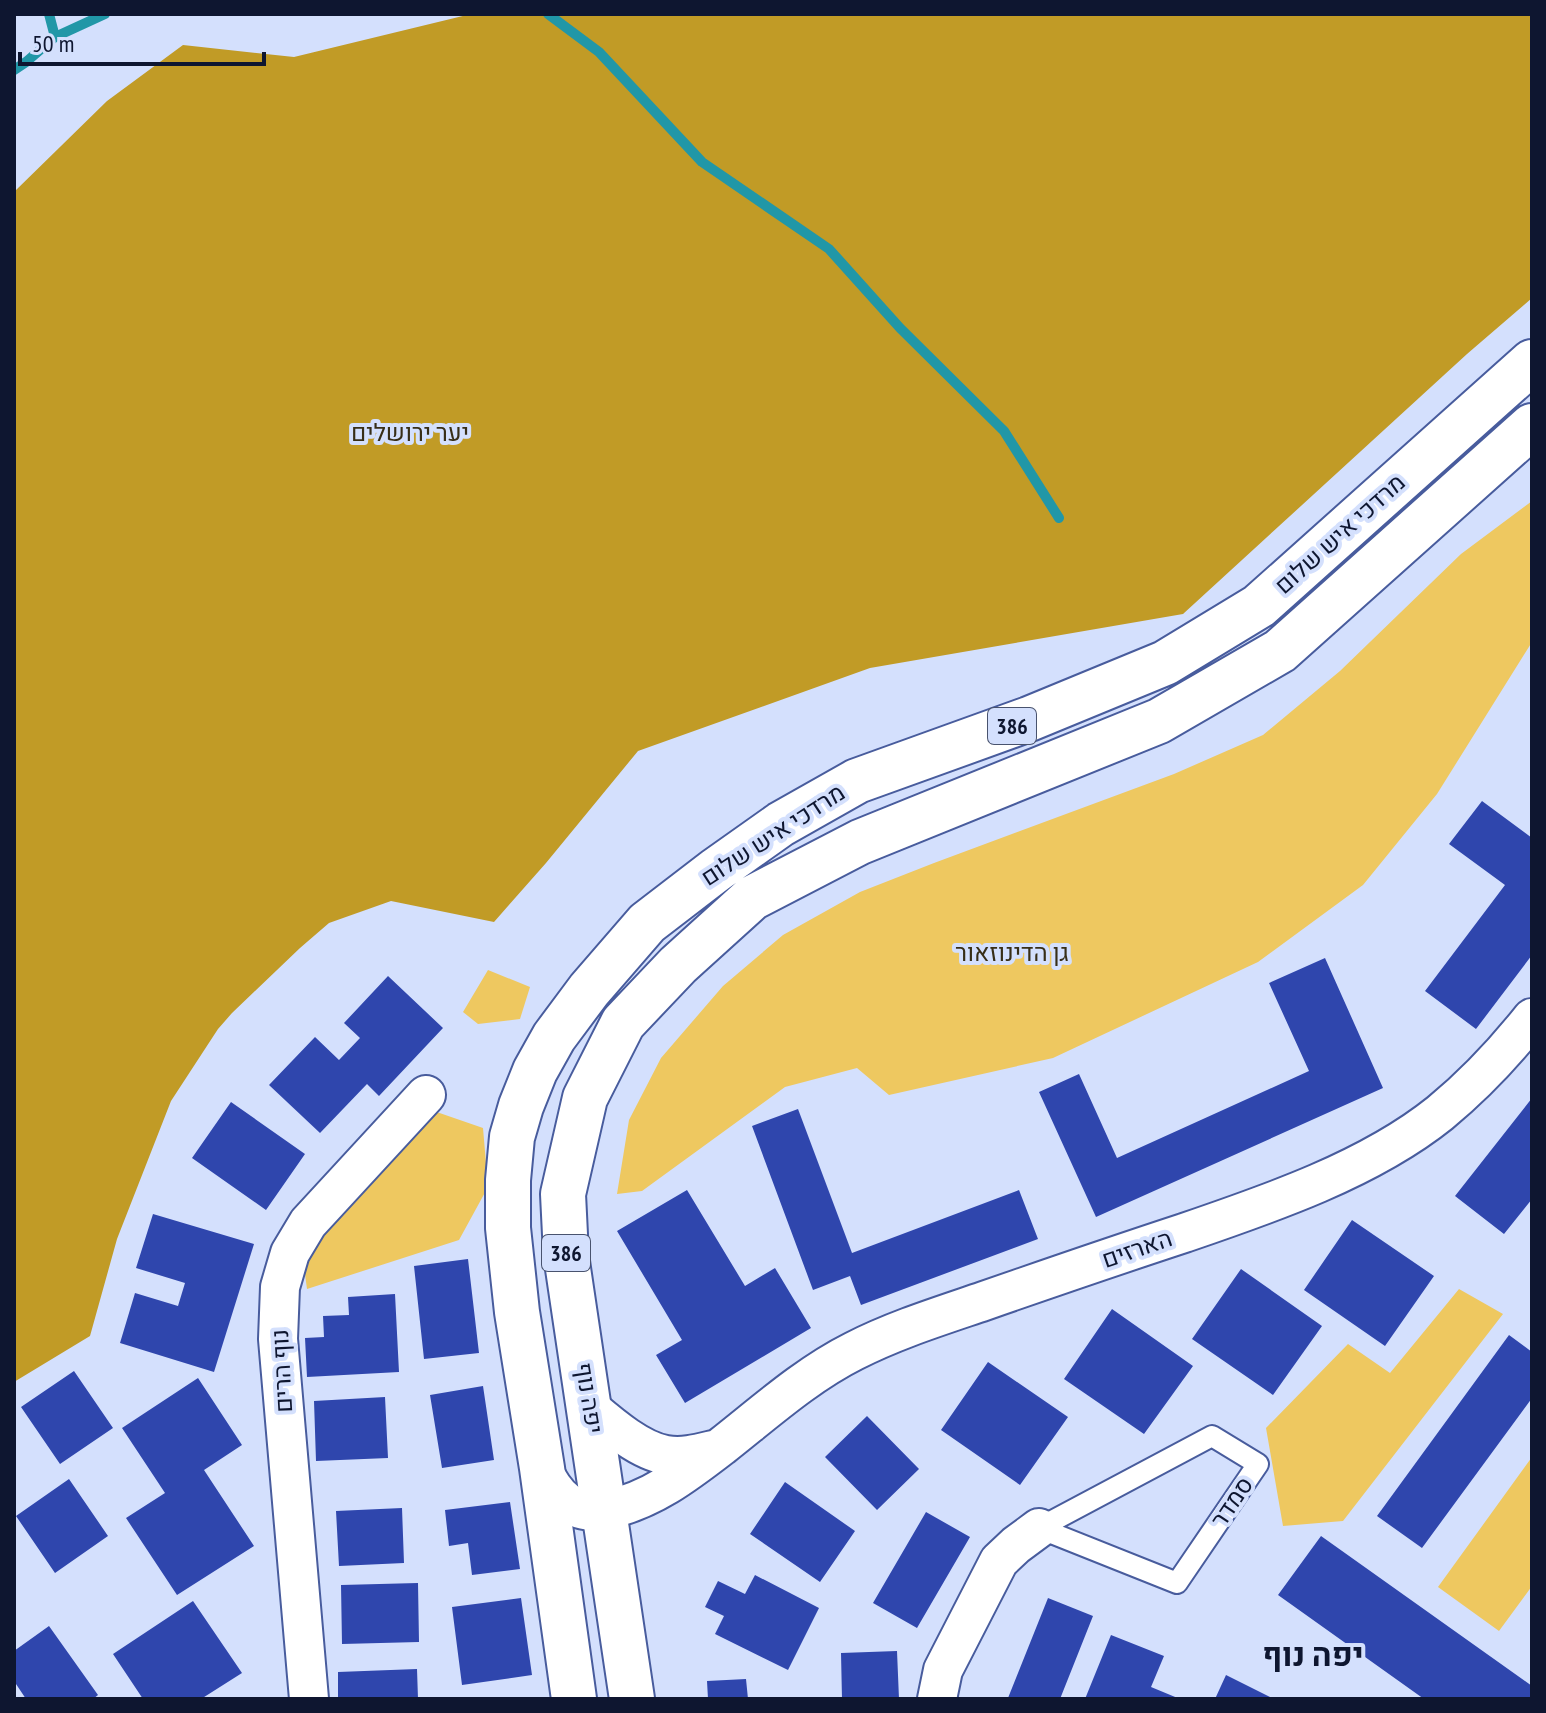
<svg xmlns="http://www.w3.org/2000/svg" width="1546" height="1713" viewBox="0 0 1546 1713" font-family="'PT Sans Narrow',Heebo,sans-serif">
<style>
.green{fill:#eec860}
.forest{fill:#c19b26}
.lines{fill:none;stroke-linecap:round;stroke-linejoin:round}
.stream{stroke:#2197a7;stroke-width:10}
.building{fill:#2f46ad}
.service-casing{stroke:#485c9d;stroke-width:24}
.minor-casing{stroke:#485c9d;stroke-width:42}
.primary-casing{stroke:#485c9d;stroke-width:48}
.service{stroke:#fff;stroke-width:20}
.minor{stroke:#fff;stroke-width:38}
.primary{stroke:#fff;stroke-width:44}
.labels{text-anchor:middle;stroke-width:8;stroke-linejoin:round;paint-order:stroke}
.shield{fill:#d4e0fd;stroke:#49536e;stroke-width:2}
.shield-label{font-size:22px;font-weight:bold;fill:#0e1630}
.park-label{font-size:24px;fill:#372e17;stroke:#d4e0fd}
.street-label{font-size:24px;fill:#0e1630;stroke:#d4e0fd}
.district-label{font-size:32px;font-weight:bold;fill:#0e1630;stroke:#d4e0fd}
</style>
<rect width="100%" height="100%" fill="#d4e0fd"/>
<path class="green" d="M1532,501V642L1437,794L1363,885L1258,962L1053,1058L889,1095L857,1068L785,1087L642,1191L617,1194L629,1120L661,1058L723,986L783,935L860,892L934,863L1174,774L1263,735L1340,671L1461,554Z
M488,970L530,987L520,1019L478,1024L463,1012Z
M428,1109L483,1128L488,1187L459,1240L307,1289L304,1267L319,1233Z
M1459,1289L1503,1314L1343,1521L1283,1526L1266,1428L1348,1344L1390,1373Z
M1532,1457V1586L1499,1631L1438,1587Z"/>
<path class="forest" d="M471,14H1532V298L1467,354L1183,614L870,668L638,751L546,863L494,922L391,901L329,923L300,948L232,1013L218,1029L171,1101L117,1239L90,1336L14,1382V192L107,101L183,45L294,57Z"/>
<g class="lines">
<path class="stream" d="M49,14L55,37
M548,14L599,52L702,162L829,249L900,328L1004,431L1059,518
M14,70L26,62L55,37L105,14"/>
</g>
<path class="building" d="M1482,801L1532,838V955L1476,1029L1425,991L1505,885L1449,844Z
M1325,958L1383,1088L1096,1217L1039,1092L1079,1074L1117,1158L1309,1071L1269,983Z
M388,976L443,1028L379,1096L367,1084L320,1133L269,1085L315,1037L339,1060L360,1038L344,1023Z
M1532,1098V1199L1504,1234L1455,1196Z
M231,1102L305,1154L266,1210L192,1158Z
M798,1109L852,1253L1019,1190L1038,1239L861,1305L850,1276L813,1290L752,1126Z
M687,1190L745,1286L775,1268L811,1328L685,1403L656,1355L682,1340L617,1231Z
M153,1214L254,1244L214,1372L120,1343L135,1293L178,1306L185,1283L136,1268Z
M1352,1220L1434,1276L1385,1346L1304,1290Z
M468,1259L479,1353L424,1359L414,1266Z
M1241,1269L1322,1326L1273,1395L1192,1339Z
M395,1294L399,1372L307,1377L305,1338L324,1337L323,1316L349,1315L348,1297Z
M1112,1309L1193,1366L1144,1434L1064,1379Z
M1509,1335L1532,1352V1398L1422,1548L1377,1516Z
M988,1362L1068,1417L1020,1485L941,1430Z
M74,1371L113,1428L60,1464L21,1407Z
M198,1378L242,1445L204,1470L254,1546L177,1595L126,1518L165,1493L122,1428Z
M483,1386L494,1460L442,1468L430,1395Z
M385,1397L388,1458L316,1461L314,1401Z
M867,1416L919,1469L877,1510L825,1457Z
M69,1479L108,1536L55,1573L16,1516Z
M785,1482L855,1531L820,1582L750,1534Z
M510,1502L520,1569L472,1575L468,1543L449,1546L445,1510Z
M402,1508L404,1563L339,1566L336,1511Z
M926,1512L970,1537L917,1628L873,1603Z
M1321,1536L1532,1686V1699H1424L1278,1595Z
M755,1575L819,1608L788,1670L715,1634L724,1616L705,1607L718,1581L745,1594Z
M418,1583L419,1642L342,1644L341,1585Z
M521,1598L532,1675L462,1685L452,1607Z
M1048,1598L1093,1616L1060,1699H1010L1008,1698Z
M193,1601L242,1673L201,1699H143L113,1654Z
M49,1626L98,1695L93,1699H26L14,1681V1651Z
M1111,1635L1164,1656L1151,1687L1180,1699H1085Z
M897,1651L899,1699H842L841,1653Z
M417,1669L418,1699H338V1672Z
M1226,1675L1274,1699H1215Z
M746,1679L748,1699H708L707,1681Z"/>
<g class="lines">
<defs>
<path id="service" d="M1212,1436L1258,1464L1177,1583L1039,1528Z"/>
<path id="minor" d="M590,1408C610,1425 640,1451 666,1455C684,1458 700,1453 717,1449
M542,1468C555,1496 573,1516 606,1510C651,1501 687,1473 722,1446C764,1413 806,1375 854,1351C895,1330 940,1316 984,1301C1050,1278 1117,1255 1184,1233C1269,1204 1369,1170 1440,1113C1474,1085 1505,1052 1532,1018
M309,1699L278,1339L280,1287L290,1253L308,1223L426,1095
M937,1699L943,1670L999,1561L1016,1545L1039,1528"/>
<path id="primary" d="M574,1699L542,1468L517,1312L508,1228V1180L512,1137L521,1106L535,1071L554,1037L589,990L647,923L716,870L781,824L857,781L1029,719L1165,663L1259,606L1532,362
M632,1699L566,1255L563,1194L585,1098L623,1023L678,965L752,898L860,842L1159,721L1280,651L1532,426"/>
</defs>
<use href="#service" class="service-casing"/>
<use href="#minor" class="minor-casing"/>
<use href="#primary" class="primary-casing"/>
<use href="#service" class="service"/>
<use href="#minor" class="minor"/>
<use href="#primary" class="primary"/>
</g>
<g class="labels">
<g class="shield">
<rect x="988" y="708" width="48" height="36" rx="6"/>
<rect x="542" y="1235" width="48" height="36" rx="6"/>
</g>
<g class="shield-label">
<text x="1012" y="734">386</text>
<text x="566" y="1261">386</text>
</g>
<g class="park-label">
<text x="410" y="441">יער ירושלים</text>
<text x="1012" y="961">גן הדינוזאור</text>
</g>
<g class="street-label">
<text transform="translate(1340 534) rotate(-42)" y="8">מרדכי איש שלום</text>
<text transform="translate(773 835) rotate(-33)" y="8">מרדכי איש שלום</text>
<text transform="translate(1137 1249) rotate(-19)" y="8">הארזים</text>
<text transform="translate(282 1371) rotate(-93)" y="8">נוף הרים</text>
<text transform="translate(589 1398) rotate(81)" y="8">יפה נוף</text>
<text transform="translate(1232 1502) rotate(-56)" y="8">סמדר</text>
</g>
<g class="district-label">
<text x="1313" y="1666">יפה נוף</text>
</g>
</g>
<rect width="1546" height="1713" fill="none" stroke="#0e1630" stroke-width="32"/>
<path d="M20 52v12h244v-12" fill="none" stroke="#0e1630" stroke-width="4"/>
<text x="32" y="52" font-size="24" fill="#0e1630" stroke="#d4e0fd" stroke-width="6" paint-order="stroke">50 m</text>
</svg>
